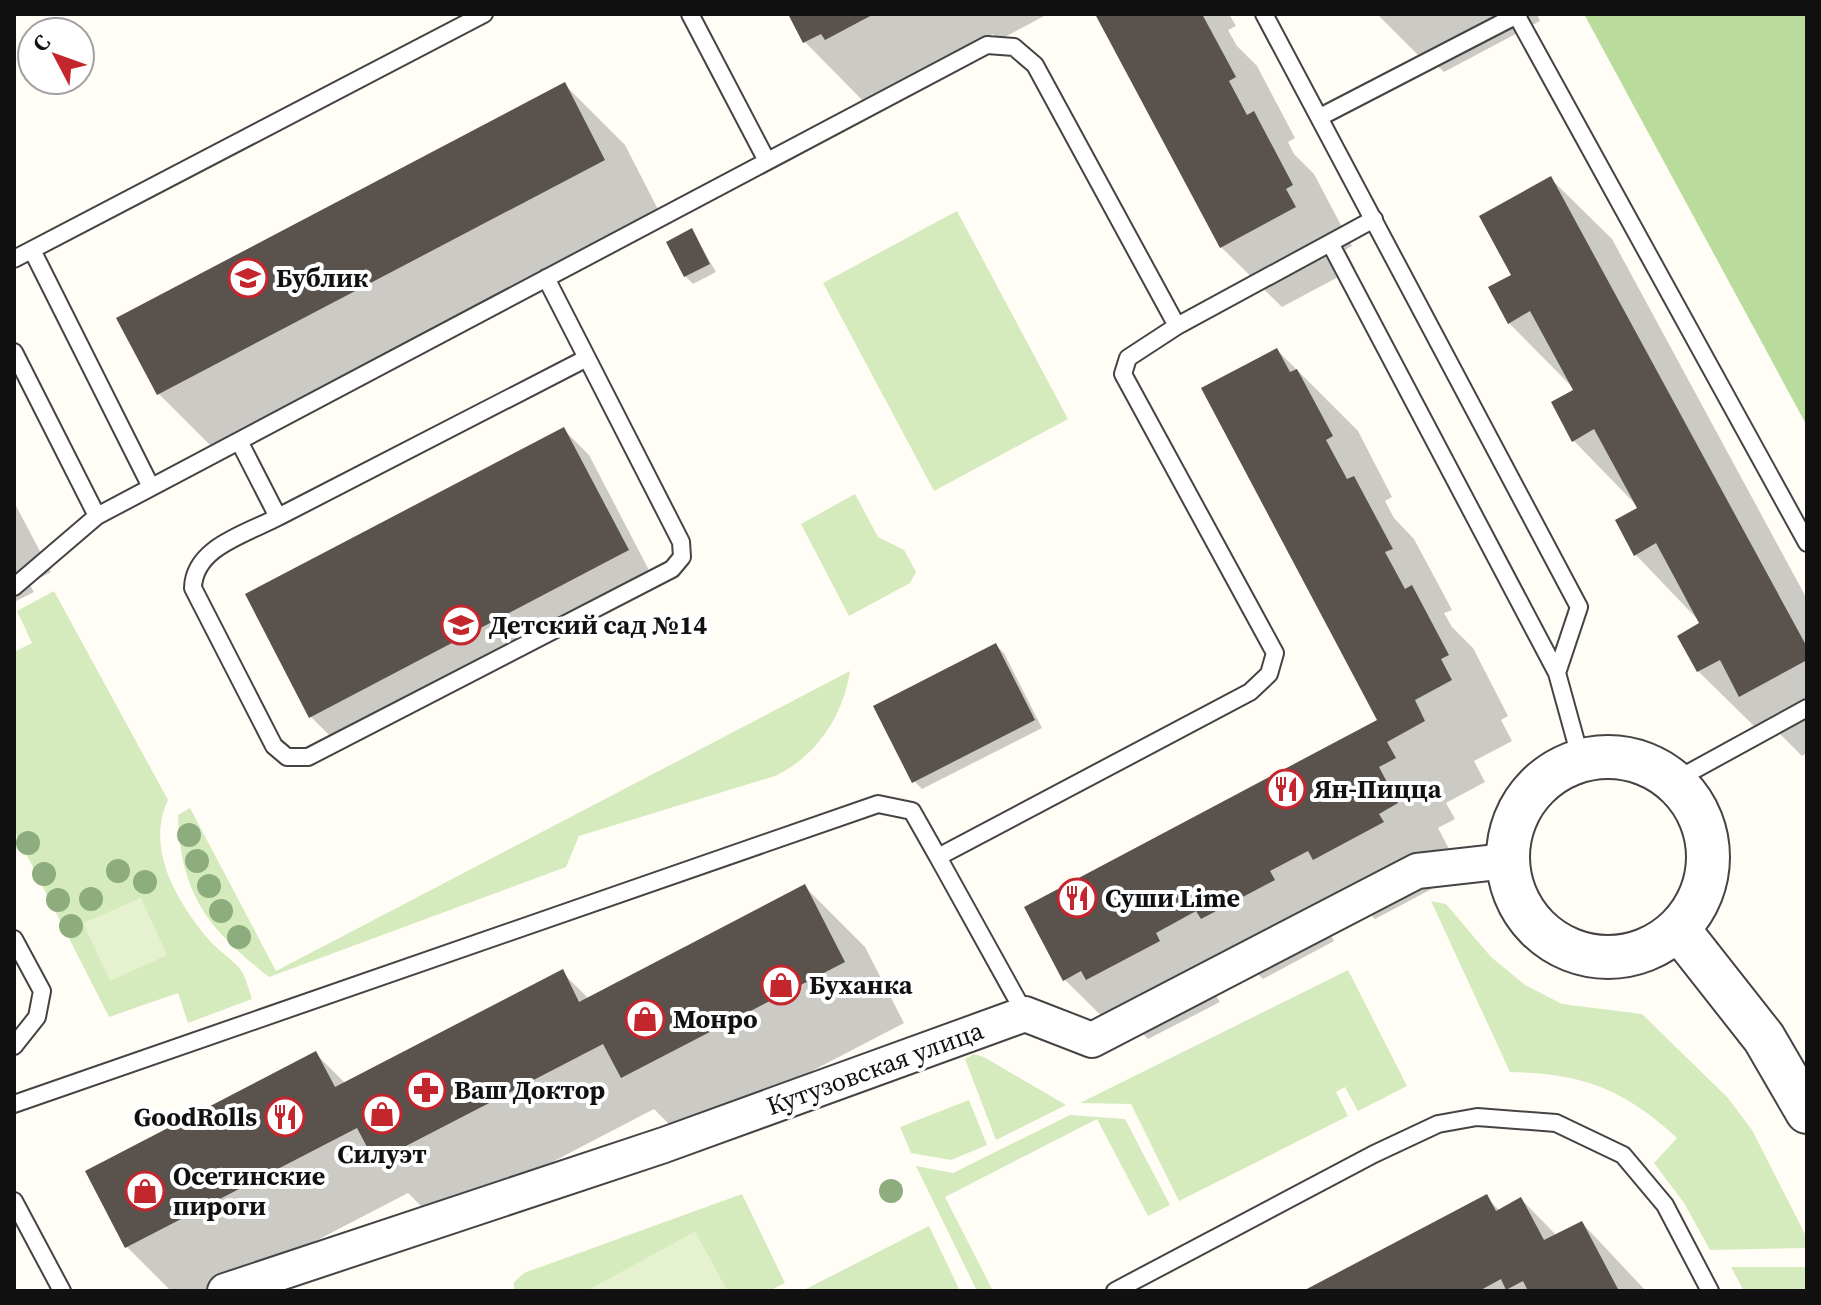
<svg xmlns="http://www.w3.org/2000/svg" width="1821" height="1305" viewBox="0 0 1821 1305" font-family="'Source Serif 4',serif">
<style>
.green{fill:#d5ebbd}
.forest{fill:#b9dc9c}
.pitch{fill:#e6f2cf}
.shadow{fill:#0003}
.building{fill:#5a524d}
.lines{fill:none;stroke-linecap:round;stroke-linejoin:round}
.service-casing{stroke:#444;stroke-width:20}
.minor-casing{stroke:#444;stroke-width:38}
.tertiary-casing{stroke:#444;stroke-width:46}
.service{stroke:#fff;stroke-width:16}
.minor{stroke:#fff;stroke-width:34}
.tertiary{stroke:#fff;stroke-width:42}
.tree{fill:#8dad7f}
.labels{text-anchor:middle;stroke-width:8;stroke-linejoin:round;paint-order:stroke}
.poi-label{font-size:26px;font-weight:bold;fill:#111;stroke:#fff;text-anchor:start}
.street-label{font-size:26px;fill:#111;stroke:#fff}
</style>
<rect width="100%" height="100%" fill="#fffdf5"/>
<path class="green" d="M957,211L1068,419L934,491L823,283Z
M855,494L878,537L904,550L916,572L910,583L849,616L801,524Z
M54,591L168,800C145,849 177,902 209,940C219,951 232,959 241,970C246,978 249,990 252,999L188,1023L178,993L109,1017L14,830V652L32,643L17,611Z
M850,671C843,716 817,756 775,776L579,836L566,867L269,977C209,930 180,895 178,815L190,808L276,971Z
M1431,901L1446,904L1491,957L1525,985L1562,1004L1642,1014L1728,1098L1752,1130L1807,1238V1248L1710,1250L1684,1203L1654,1163L1677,1138C1624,1089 1582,1073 1510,1072Z
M1348,970L1407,1086L1358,1111L1345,1087L1336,1092L1348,1116L1179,1201L1131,1104L1080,1103Z
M974,1054L984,1057L1066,1105L996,1140L965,1059Z
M969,1100L987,1145L951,1160L911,1153L900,1127Z
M1070,1115L1125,1119L1170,1205L1148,1216L1097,1119L945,1197L993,1291H977L916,1166L953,1173Z
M742,1194L785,1283L769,1291H727L695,1232L587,1291H514V1282L524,1273Z
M929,1226L960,1291H802Z
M1731,1267H1807V1291H1744Z"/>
<path class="forest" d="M1584,14H1807V426Z"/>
<path class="pitch" d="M141,898L167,955L110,981L83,923Z
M695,1232L727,1291H587Z"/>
<path class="shadow" d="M790,14H1048L999,40L993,34L865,103L805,42Z
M1098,14H1229L1236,26L1228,30L1237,46L1257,66L1295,138L1288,142L1294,154L1314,174L1352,246L1345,250L1355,268L1282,307L1221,247Z
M1377,14H1537L1540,21L1444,72L1425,54L1420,57Z
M564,84L625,145L664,221L220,455L159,394L119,319Z
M1551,179L1612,239L1807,599V753L1802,756L1771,725L1759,731L1698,671L1702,624L1635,554L1640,509L1573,440L1576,391L1509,323L1513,276Z
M692,231L716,272L693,284L685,276Z
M1277,350L1358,431L1392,497L1385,501L1394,518L1414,539L1452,610L1444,613L1452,627L1473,648L1508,716L1501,720L1512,741L1474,761L1485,782L1446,803L1455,819L1438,828L1457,864L1443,883L1375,919L1368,912L1329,932L1334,941L1263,979L1256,972L1215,994L1220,1002L1148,1039L1141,1032L1126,1040L1065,980L1380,721Z
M564,430L589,455L652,576L336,742L311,717Z
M14,502L51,572L29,584L34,592L14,602Z
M996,645L1004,653L1042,728L922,789L914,781Z
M805,887L865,947L904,1023L683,1138L654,1109L437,1222L408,1193L219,1291H171L127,1247L88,1172L316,1054L346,1084L562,972L589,999Z
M1486,1197L1500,1211L1521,1199L1557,1236L1582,1223L1646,1291H1308Z"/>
<path class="building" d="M788,14H874L825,40L821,34L803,43Z
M1095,14H1202L1236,77L1229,81L1247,115L1254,111L1293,185L1286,189L1296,207L1220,248Z
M565,82L605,160L157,395L116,318Z
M1551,176L1807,647V660L1739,697L1720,660L1697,672L1677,636L1699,623L1656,543L1634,556L1615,520L1637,508L1594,429L1572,442L1551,402L1573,390L1530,311L1508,324L1488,287L1511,275L1479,216Z
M692,228L710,264L684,277L666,242Z
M1277,348L1290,372L1297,369L1333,436L1326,440L1347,479L1354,476L1393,549L1385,552L1405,589L1412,585L1449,655L1441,659L1452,680L1415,700L1425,721L1387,742L1396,758L1379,767L1398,803L1379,814L1384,822L1313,860L1308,851L1270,871L1275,880L1201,919L1196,911L1156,933L1160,941L1086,980L1081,971L1063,981L1024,907L1377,720L1201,388Z
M564,427L629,550L309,718L245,594Z
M996,643L1035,720L912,783L873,706Z
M805,884L845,962L621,1078L603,1044L375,1162L357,1128L125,1248L85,1171L316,1051L335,1087L563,969L579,1002Z
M1487,1194L1496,1211L1521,1197L1544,1240L1582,1221L1619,1291H1528L1523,1281L1506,1290L1501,1279L1479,1291H1303Z"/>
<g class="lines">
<defs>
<path id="service" d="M690,14L767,161
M1264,14L1579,607L1557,673
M1517,16L1807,543
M1320,117L1519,14
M1374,219L1330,243L1557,673L1581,760
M32,250L151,487
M14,259L484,14
M546,278L587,358
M1177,326L1330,243
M14,352L97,516
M239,441L278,517L587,358L681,542L682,557L672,569L308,757H287L274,746L193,588C194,547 246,534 278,517
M14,587L97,516L987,45L1014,47L1035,65L1177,326L1128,358L1123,374L1275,653L1269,674L1250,692L938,857L912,811L878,804L14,1104
M1674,781L1807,708
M938,857L1025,1014
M14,939L42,991L37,1017L14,1046
M14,1201L62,1291
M1115,1291L1374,1154L1438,1124L1477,1117L1556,1123L1623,1155L1665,1205L1710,1291"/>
<path id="minor" d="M225,1291L664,1145L1025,1014L1092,1040L1417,871L1506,861"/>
<path id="tertiary" d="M1508 857a100 100 0 1 1 200 0a100 100 0 1 1-200 0Z
M1679,930L1764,1038L1807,1112"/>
</defs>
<use href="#service" class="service-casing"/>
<use href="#minor" class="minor-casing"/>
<use href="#tertiary" class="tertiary-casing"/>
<use href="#service" class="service"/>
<use href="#minor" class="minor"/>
<use href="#tertiary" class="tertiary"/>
</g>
<g class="tree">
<circle cx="189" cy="835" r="12"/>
<circle cx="28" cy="843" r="12"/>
<circle cx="197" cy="861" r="12"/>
<circle cx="118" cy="871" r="12"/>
<circle cx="44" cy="874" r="12"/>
<circle cx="145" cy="882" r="12"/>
<circle cx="209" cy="886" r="12"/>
<circle cx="91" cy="899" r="12"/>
<circle cx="58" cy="900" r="12"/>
<circle cx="221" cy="911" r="12"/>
<circle cx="71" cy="926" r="12"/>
<circle cx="239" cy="937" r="12"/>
<circle cx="891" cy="1191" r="12"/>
</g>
<defs>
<symbol id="school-ring" viewBox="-11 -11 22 22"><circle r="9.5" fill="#fff" stroke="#c4262e" stroke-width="1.5"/><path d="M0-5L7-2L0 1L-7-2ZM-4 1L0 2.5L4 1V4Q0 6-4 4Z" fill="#c4262e"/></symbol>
<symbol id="restaurant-ring" viewBox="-11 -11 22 22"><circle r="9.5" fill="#fff" stroke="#c4262e" stroke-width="1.5"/><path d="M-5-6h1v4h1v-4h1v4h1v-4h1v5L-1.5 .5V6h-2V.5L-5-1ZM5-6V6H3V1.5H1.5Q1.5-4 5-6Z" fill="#c4262e"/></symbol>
<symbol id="shop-ring" viewBox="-11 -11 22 22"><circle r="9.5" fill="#fff" stroke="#c4262e" stroke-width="1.5"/><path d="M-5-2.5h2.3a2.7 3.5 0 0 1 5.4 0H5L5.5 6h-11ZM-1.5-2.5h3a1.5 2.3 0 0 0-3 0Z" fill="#c4262e"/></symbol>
<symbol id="pharmacy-ring" viewBox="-11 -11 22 22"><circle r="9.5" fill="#fff" stroke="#c4262e" stroke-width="1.5"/><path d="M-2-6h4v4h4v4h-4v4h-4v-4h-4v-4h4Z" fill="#c4262e"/></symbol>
</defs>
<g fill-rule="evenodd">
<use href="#school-ring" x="226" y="256" width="44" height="44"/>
<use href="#school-ring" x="439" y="603" width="44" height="44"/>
<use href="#restaurant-ring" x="1264" y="767" width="44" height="44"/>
<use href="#restaurant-ring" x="1055" y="876" width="44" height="44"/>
<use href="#shop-ring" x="759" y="963" width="44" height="44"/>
<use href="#shop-ring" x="623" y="997" width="44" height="44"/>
<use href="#pharmacy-ring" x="404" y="1068" width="44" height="44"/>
<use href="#shop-ring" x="360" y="1092" width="44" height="44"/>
<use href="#restaurant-ring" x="263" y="1095" width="44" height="44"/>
<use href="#shop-ring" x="123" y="1169" width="44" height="44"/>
</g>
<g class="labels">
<g class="poi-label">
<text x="276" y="287">Бублик</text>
<text x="489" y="634">Детский сад №14</text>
<text x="1314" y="798">Ян-Пицца</text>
<text x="1105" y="907">Суши Lime</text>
<text x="809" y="994">Буханка</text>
<text x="673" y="1028">Монро</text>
<text x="454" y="1099">Ваш Доктор</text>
<text x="257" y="1126" text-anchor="end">GoodRolls</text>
<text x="382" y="1163" text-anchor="middle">Силуэт</text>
<text x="173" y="1185">Осетинские<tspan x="173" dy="30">пироги</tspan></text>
</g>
<g class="street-label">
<text transform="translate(875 1068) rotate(-20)" y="9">Кутузовская улица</text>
</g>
</g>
<rect width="1821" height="1305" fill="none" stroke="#111111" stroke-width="32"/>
<g transform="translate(56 56) rotate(311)"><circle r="38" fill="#ffffff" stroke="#a0a0a0" stroke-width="2"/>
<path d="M0-6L14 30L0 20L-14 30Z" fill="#c4262e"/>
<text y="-12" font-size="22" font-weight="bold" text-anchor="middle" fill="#111111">С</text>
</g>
</svg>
